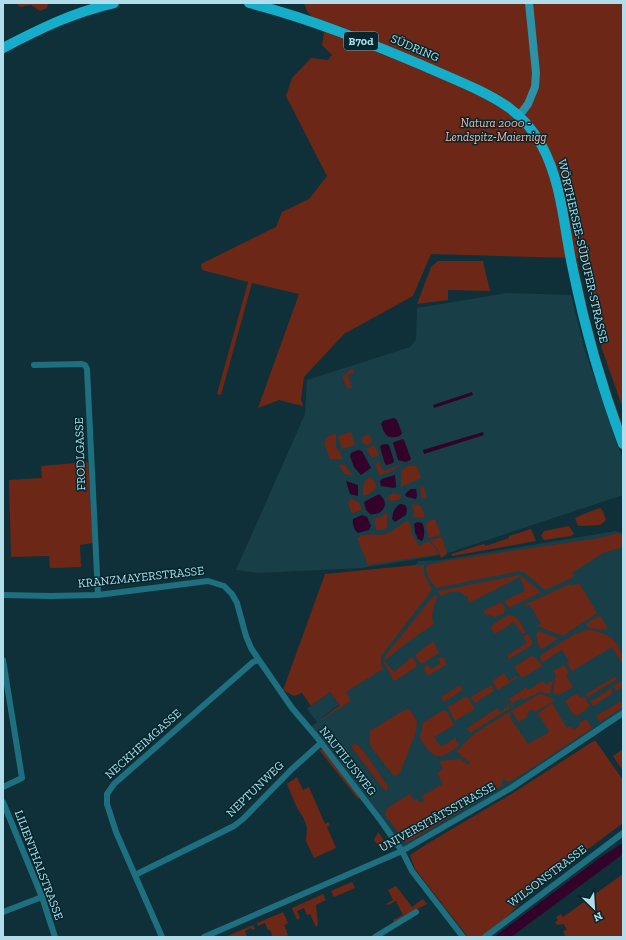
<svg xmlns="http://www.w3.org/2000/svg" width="626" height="940" viewBox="0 0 626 940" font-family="'Zilla Slab',serif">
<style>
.built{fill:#183e47}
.green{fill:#6d2716}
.water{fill:#32022b}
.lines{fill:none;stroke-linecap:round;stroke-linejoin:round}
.minor{stroke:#1e6f80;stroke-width:6}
.secondary{stroke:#2b92a7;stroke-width:8}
.primary{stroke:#15aeca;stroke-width:10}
.labels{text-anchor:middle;stroke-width:3;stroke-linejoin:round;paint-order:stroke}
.shield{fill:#04262d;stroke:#7ca6b1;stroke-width:1}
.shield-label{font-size:11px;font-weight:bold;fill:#b0dde9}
.street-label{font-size:12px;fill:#b0dde9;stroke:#04262d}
.park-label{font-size:12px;font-style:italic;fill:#fcb5a2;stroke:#04262d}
</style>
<rect width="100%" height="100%" fill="#0f3038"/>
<path class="built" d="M507,293L571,295L585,351L623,460V495L442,555L361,568L260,573L236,570L305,414L307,380L410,347L416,340L417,308Z
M616,531L623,533V713L511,788L402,851L309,728L317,722L307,709L330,692L340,704L320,719L351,701L345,692L418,561L441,560Z"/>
<path class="green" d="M15,3H48L47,8L40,11L31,5L20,7Z
M304,3H623V409L602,349L581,258H577C587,315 603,372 623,426V432L595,348L574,258L431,254L413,296L344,334L304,377L301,399L303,406L279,400L258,408L299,294L252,283L221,395L217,394L248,282L202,270L201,264L276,227L282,212L309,199L327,176L286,96L292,78L311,58L328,60L332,55L322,45L324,32L307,11Z
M438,261H483L490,291L448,290V300L417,304L431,267Z
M352,368L354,372L348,376L352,388H347L343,379V376Z
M351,432L355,445L342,449L338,436Z
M334,434L336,435V447L342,456V459H330L324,443L327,437Z
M362 440a5 5 0 1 1 10 0a5 5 0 1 1-10 0Z
M374,445L379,455L372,458L367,450V449Z
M378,460L383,470L385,471L399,465H401L388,473L380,475L377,470L376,463Z
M88,462L93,543L80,545L81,567L50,568L49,556L11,557L9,480L42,478L41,466Z
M344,464L353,475L344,474L339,465Z
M408,466H417L421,478L401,487V470Z
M369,477L374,480L376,485L375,489L369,494L363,496C362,488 363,482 369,477Z
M423,485L427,498L423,499L421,496L420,487Z
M393,493L401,495L400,500L390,501L387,497Z
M350,499C358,500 360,503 362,510L358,511L352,514L348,503Z
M412,504L420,505L425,515L424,518L413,517L414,513Z
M600,508L603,511L606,520L600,525L578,526L575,518L586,513Z
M387,512V527L385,530H376L374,519L383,516Z
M435,519L441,535L428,538L426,526L428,521Z
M408,521L410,523L412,534L419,546L429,541L434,546L439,554L368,565L357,538C369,532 374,536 385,534C394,532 399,524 408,521Z
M569,526L574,534L571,536L544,540L541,536L544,531Z
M531,529L536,541L452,556L451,554L484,544L486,546L509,538V536Z
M618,533L623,535V547L603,553L572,573L574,577L545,590L525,573L520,571L436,588C431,581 424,574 427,565L451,560L599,538Z
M442,537L447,554L441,558L437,548L430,540Z
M416,565H424V574L432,590L381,656V663L383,669L346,692L351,701L317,722L340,705L330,692L311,706L302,693L294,696L283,690L325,574Z
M520,575L541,592L509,608L504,601L525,591L520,577L469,603L467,596H465C458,588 449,592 441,596L438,591Z
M579,583L597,613L563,636L537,626L541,624L530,605L526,607V604L570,584L572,586Z
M435,594L437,598C434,605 430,617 434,624L412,639L384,661L394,672L412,657L417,664L415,668L394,681L384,663L385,656Z
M501,602L505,608L504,613L495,617L485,614L483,611Z
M508,615C518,615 521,624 526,632L522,634L514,622L495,634L491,628L492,625Z
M598,616L601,617L607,627L606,630L588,628L587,626V623Z
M586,630C608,631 623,642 623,665L612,647L572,671L567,663L569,661L562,650L542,663L540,657L541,655L575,634Z
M539,631L557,638V639L542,649L539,647L536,634Z
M528,634L533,642L531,646L509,659L507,655L527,643L523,637Z
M433,641L439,653L423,663H420L415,655Z
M531,656L536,658L542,666L522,678L514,667Z
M441,657L444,658L447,664L428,676L424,671L425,667L428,665L431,669L440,663L438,659Z
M564,665L569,673L566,676L573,687C566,691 561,696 553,694L555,677L556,676L553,671Z
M504,673L509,681L516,676L517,678L498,690L492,681Z
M616,676L617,679L588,697L586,694Z
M553,680L550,694L540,692L523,700L522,698L512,703L514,706H512L510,704L512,703L509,699L524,689L526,687L528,690L543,681L546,685Z
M623,680V687L616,691L613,686Z
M460,685L463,690L444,702L441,697Z
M491,685L494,691L475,703L471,697Z
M610,688L613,693L593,706L590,701L593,699L594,700L600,696V694L601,695L606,692V691Z
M577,693L580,698L584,696L590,706L579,715L574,716L565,701Z
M539,694L550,697L554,701L537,711H533L532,709L528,712L529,714L526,715L527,717L519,722L511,711Z
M467,696L475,709L455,721L448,707Z
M623,700V707L600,722L596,716Z
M505,701H506L510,708L470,733L467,728C478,721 486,715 498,708L500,712L508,707Z
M552,703L567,728L571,726L574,730L579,726V723L586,719L592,728L532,768L509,782L502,779V783L503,785L418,836L406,843L405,841L385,815L387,808L410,794L414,801L417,799L420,803L424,800L422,796L443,784L437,773L443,769L439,761L460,759L469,765L470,762L462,757L457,751L474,734L509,712L511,714L509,716L528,744L548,733L549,731L539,715L537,714Z
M408,708L417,720L416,732L400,773L396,775H393L371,747L370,743V731Z
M443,710L447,712L454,725L434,737L441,747L455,738L459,745C439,762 434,760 420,738L423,723Z
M595,740L623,780V823L517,902L519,904L510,914L482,937H468L415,869L410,855L430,842L513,793Z
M356,744L362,749L388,786L386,792L352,748V745Z
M319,749L323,750L360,798L358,799L320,751Z
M623,749V771L613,756Z
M297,777L303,790L309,787L325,824L328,822L330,825L327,827L336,848L314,858L306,841L307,827L303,817L297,808L287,784Z
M378,832L390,849L383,852L374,840Z
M623,874V937H566L563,931L567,930L564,924L557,925L555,922L558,920L556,917L561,914L563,917Z
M352,882L355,888L334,897L331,891Z
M396,886L412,907L423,899L427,904L394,922L393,920L403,915L396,901L388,905L386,904L393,900L388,890Z
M323,894L326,900L316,905L318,925L316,927L310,914L307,915L304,908L297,911L300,918L297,920L292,908Z
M283,912L288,923L284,925L288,935L284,937H273L270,930H268L265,923L258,926L257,923Z
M253,925L255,929L252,930L251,928L245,931L247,937H225Z"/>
<path class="water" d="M472,392L473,395L434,408L433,405Z
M394,418L397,420L402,433L400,436C387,439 386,437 381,424L383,421Z
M483,432L484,435L424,454L423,450Z
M403,439L404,440L411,459L410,460L406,462L398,460L393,443L394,442Z
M386,444L389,445L394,461L393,463L387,465L385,464L380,447L381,445Z
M358,450L362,451L371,468L361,475L354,467L350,456L351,453Z
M395,475L396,487L394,488L381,486L380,481L382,479Z
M346,481L358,485V496L350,494Z
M411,489H416L417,495L416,499L407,497L405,495L407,492Z
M379,494C391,503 383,516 370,514L366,510L364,502Z
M400,504L405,505L407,509L406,515L395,522L392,519C393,512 394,508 400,504Z
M362,515L367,517L371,526L369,530L358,533C354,531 352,523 353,519Z
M417,522L422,523C425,527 425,537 422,541L418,539L415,532L414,524Z
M623,843V854L511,937H494L601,857Z"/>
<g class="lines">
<path class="minor" d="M34,365L82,364L85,365L87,369L98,595
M3,595L51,596L98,595L208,581L224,586L232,594L237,603L246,636L251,648L259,660L292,708L315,735L381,821L402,851L412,871L463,937
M3,660L22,778L3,787
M3,802L42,897L55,937
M135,875L234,826L243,819L292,769L321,743
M3,912L42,897
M162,937L116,832L107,804V794L114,784L253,662L259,660
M204,937L402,851L511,788L623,713
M375,937L416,912
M485,937L623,833"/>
<path class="secondary" d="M519,116L528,104L535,87L536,73L529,3"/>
<path class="primary" d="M249,3C309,18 367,42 424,66C453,79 483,90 508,107C522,117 534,131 542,146C562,183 564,229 573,270C585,329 602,388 623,444
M3,48C39,29 74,12 114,3"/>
</g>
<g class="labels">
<rect class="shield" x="344" y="32" width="34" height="18" rx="3"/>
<g class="shield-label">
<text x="361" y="45">B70d</text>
</g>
<g class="street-label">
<text transform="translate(415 48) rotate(23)" y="4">SÜDRING</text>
<text transform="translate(583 251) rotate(77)" y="4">WÖRTHERSEE-SÜDUFER-STRASSE</text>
<text transform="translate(80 454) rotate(-92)" y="4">FRODLGASSE</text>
<text transform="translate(141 577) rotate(-6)" y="4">KRANZMAYERSTRASSE</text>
<text transform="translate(143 744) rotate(-42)" y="4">NECKHEIMGASSE</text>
<text transform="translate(348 761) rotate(52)" y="4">NAUTILUSWEG</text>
<text transform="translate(255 789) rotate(-44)" y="4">NEPTUNWEG</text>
<text transform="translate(437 817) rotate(-29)" y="4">UNIVERSITÄTSSTRASSE</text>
<text transform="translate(39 865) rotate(69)" y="4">LILIENTHALSTRASSE</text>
<text transform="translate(547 876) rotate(-37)" y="4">WILSONSTRASSE</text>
</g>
<g class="park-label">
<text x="496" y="127">Natura 2000 -<tspan x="496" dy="14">Lendspitz-Maiernigg</tspan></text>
</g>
</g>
<rect width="626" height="940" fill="none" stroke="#b0dde9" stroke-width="8"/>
<g transform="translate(594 908) rotate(155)" stroke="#04262d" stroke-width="3" paint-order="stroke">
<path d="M0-3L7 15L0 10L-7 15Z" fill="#b0dde9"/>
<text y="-6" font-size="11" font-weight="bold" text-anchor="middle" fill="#b0dde9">N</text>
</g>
</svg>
